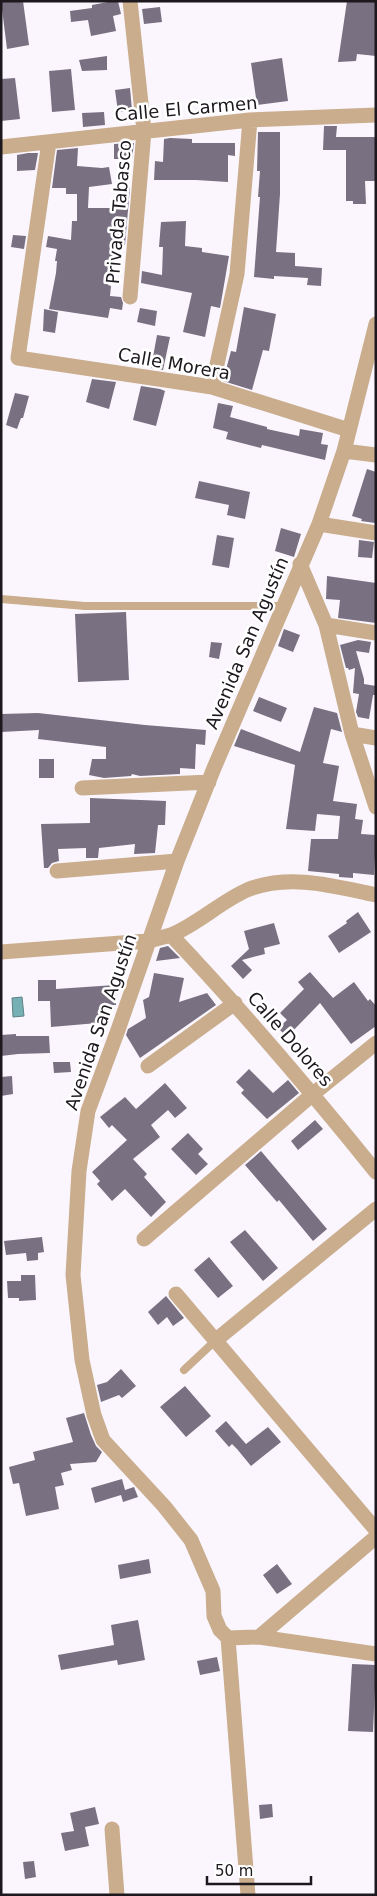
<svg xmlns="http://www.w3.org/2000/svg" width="377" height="1896" viewBox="0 0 377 1896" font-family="'DejaVu Sans',sans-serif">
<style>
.water{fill:#76b0b4;stroke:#5b8287}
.building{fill:#797081}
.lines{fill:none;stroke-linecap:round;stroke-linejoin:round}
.service{stroke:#c9ad8d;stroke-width:8}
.minor{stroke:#c9ad8d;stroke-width:15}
.labels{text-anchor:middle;stroke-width:5;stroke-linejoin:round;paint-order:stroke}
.street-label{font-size:18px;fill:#1c181e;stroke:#fff}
</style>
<rect width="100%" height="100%" fill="#fbf6fe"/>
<path class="water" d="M22,997L24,1016L13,1017L12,998Z"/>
<path class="building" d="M1,1H23L29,45L7,49Z
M113,1H118L121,14L113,16L116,31L91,36L88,20L71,22L70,11L92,8V5Z
M347,1H376V56L357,54L356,61L338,62Z
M160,7L162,22L144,24L142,9Z
M107,56V70L82,71L79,60Z
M282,58L288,101L257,105L251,63Z
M71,69L75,110L52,112L49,71Z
M15,78L20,119L1,121V79Z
M130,88L132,110L118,112L115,90Z
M104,112L105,125L83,127L82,113Z
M324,126H337L336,137H376V181H365L366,204H353V201H346V150H323Z
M258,132H280V194L276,252L295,253V266L322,268L321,286L307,285L308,278L274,276V279L254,277L260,197H258L260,171H257Z
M170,138L192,139V143H235V156L228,155V182L196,180H154L155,161L163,162L164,139Z
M134,143L132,159H114V144Z
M78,148L77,166L102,168L109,167L112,184L89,187L88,208H116L117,188L130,187L125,245L115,244L108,285L111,286L110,296L121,297L123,303L122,310L110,308L108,318L49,309L56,273L57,261H55L57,249L46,247L48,236L71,240L72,221H77V194H66V188H52L57,150Z
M28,153H38L35,170L17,171V155Z
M186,221L185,246L202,248V252L229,256L220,308L211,306L205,337L183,332L192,293L141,283L142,271L162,275L163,247H159L161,222Z
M13,235L26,236L24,249L11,247Z
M244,307L276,314L269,351L263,350L252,390L223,381L231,351L236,352Z
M140,308L157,311L155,326L137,322Z
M44,309L58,312L55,333L43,331Z
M157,335L170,337L163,370L151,368Z
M92,379L116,382L109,409L86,402Z
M141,386L160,389L165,391L156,426L133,420Z
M15,393L29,396L23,418H21L17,429L6,425Z
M218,403L233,406L230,417L267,427V429L299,436L300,429L323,433L321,444L328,445L325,460L262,445L261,448L226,439L228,432L213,428Z
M367,469L376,472L375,523L361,521L362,519L352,516Z
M199,481L250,492L245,519L227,515L229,505L195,498Z
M281,528L301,534L294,557L275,551Z
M217,535L234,538L229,568L212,565Z
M359,540L374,542L372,558L358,557Z
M327,576L376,583V623L338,618L340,600L326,599Z
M126,612L129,680L78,682L75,614Z
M284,629L300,635L293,652L278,646Z
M358,640L371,642L369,653L356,651L364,679V684L376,686V695H373L369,719L358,717L356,712L359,694L353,693L355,668L349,670L348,668H346L340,645Z
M211,642L222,643L219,659L209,657Z
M259,697L287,708L281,722L253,711Z
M314,707L337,713L342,732L331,729L323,763L339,766L333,801L357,804L355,819L363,820L361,834L376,835L374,875L353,873V878L339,877V874L308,871L311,839H338L340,816L317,814L315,831L286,829L295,765L234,746L241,729L300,752Z
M38,713L145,725L206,730L205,745L196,744L195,769L180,768V774L140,776L132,774L131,776L104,778L89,775L92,759H106V747L38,739L39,730L1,732V714Z
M39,759H54V778H39Z
M90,798L166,801L165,825H158L155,853L134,854L135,844L99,848L98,858H86V848L58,849L59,861L52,863L48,868H44L41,824L90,823Z
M358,912L371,932L339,953L328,936L347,923L346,921Z
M274,923L280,944L264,948L265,954L242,960L252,970L243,979L231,966L249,949L244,931Z
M168,946L180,958L156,961L160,948Z
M310,972L333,998L354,982L368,1001L370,999L376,1006V1026L351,1044L320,1003L287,1037L278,1028L287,1020L280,1013L304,989L298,982Z
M154,973L184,978L179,1002L207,993L216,1005L140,1058L126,1035L128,1029L146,1018L143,1000L149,997Z
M38,980H56V989L115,985L116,1005H107L109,1022L51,1027L50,1001H38Z
M16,1034V1036H49L50,1053L18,1054L1,1056V1035Z
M53,1062H70L71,1072L54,1073Z
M249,1069L273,1093L288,1080L299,1093L267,1119L241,1093L244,1090L236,1082Z
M12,1076L13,1094L1,1096V1077Z
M165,1083L187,1108L175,1118L168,1110L151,1125L160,1137L133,1159L147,1174L144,1177L166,1202L151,1217L125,1189L112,1201L97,1184L100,1181L92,1172L127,1140L112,1125L109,1128L100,1117L125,1097L136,1109Z
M315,1120L323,1129L298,1150L291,1141Z
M188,1133L203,1149L198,1154L208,1164L196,1175L171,1149Z
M261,1151L327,1229L313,1241L279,1200L277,1202L245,1165Z
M245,1230L278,1268L263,1281L230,1242Z
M42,1237L44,1252L38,1253V1260L27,1261L26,1253L6,1255L4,1241Z
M209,1257L233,1286L218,1298L194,1270Z
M21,1275H35L36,1300L19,1301V1298H8L7,1281H21Z
M166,1296L184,1318L173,1326L167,1317L158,1325L148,1312Z
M121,1369L136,1386L122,1398L119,1395L101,1402L97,1385L107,1382Z
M185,1386L211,1416L186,1437L160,1407Z
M84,1413L91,1435L96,1446L102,1452L96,1462L70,1464L72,1470L61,1473L64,1485L55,1487L59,1509L26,1516L19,1483L13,1484L9,1467L35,1460L33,1452L73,1442L66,1418Z
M226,1421L246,1444L268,1427L281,1442L251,1466L237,1449L232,1444L229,1447L215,1431Z
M122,1479L125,1490L134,1487L138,1497L123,1502L121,1495L95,1503L91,1488Z
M149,1559L151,1573L120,1579L118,1565Z
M277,1564L292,1584L277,1594L263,1575Z
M138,1620L145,1660L118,1665L117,1660L61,1670L58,1655L114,1645L111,1625Z
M217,1657L220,1671L200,1675L197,1661Z
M352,1664L376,1665L373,1732L348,1731Z
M272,1804L273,1817L260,1819L259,1805Z
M95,1807L99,1824L85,1827L89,1846L65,1851L61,1833L74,1831L70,1813Z
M34,1861L36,1877L25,1879L23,1862Z"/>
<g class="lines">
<path class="service" d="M1,599L85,606H283
M184,1370L216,1340"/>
<path class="minor" d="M130,1L144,131L130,297
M49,142L18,358L212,387L349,430
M1,147L250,120L376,115
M376,324L344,451L319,524L214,768L177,861L118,1030L88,1111L79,1171L73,1275L82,1360L94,1415L103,1440L164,1506L191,1540L213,1591L214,1616L220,1630L228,1638L259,1637L376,1654
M212,387L237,274L250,120
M344,451L376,455
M319,524L376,533
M300,564L326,625L352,734L376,807
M326,625L376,633
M352,734L376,738
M82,788L209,782
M57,871L177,861
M171,935C243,1011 310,1090 376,1172
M1,952L148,941C156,939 164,937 171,935C198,924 220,902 247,890C289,873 334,886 376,895
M148,1066L235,1003
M144,1239L313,1094L376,1043
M176,1294L376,1530
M216,1340L376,1209
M259,1637L376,1537
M228,1638L248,1895
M112,1829L117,1895"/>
</g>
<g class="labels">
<g class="street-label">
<text transform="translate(186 109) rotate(-5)" y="6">Calle El Carmen</text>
<text transform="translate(119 212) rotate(-85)" y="6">Privada Tabasco</text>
<text transform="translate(174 364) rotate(10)" y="6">Calle Morera</text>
<text transform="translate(247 643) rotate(-67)" y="6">Avenida San Agustín</text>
<text transform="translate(101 1022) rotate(-71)" y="6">Avenida San Agustín</text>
<text transform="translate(290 1039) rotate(49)" y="6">Calle Dolores</text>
</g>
</g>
<rect width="377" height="1896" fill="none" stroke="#1c181e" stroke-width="5"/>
<path d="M207 1876v8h104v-8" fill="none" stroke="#1c181e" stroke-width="2.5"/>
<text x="215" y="1876" font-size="15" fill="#1c181e" stroke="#ffffff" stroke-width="4" paint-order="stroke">50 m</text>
</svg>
